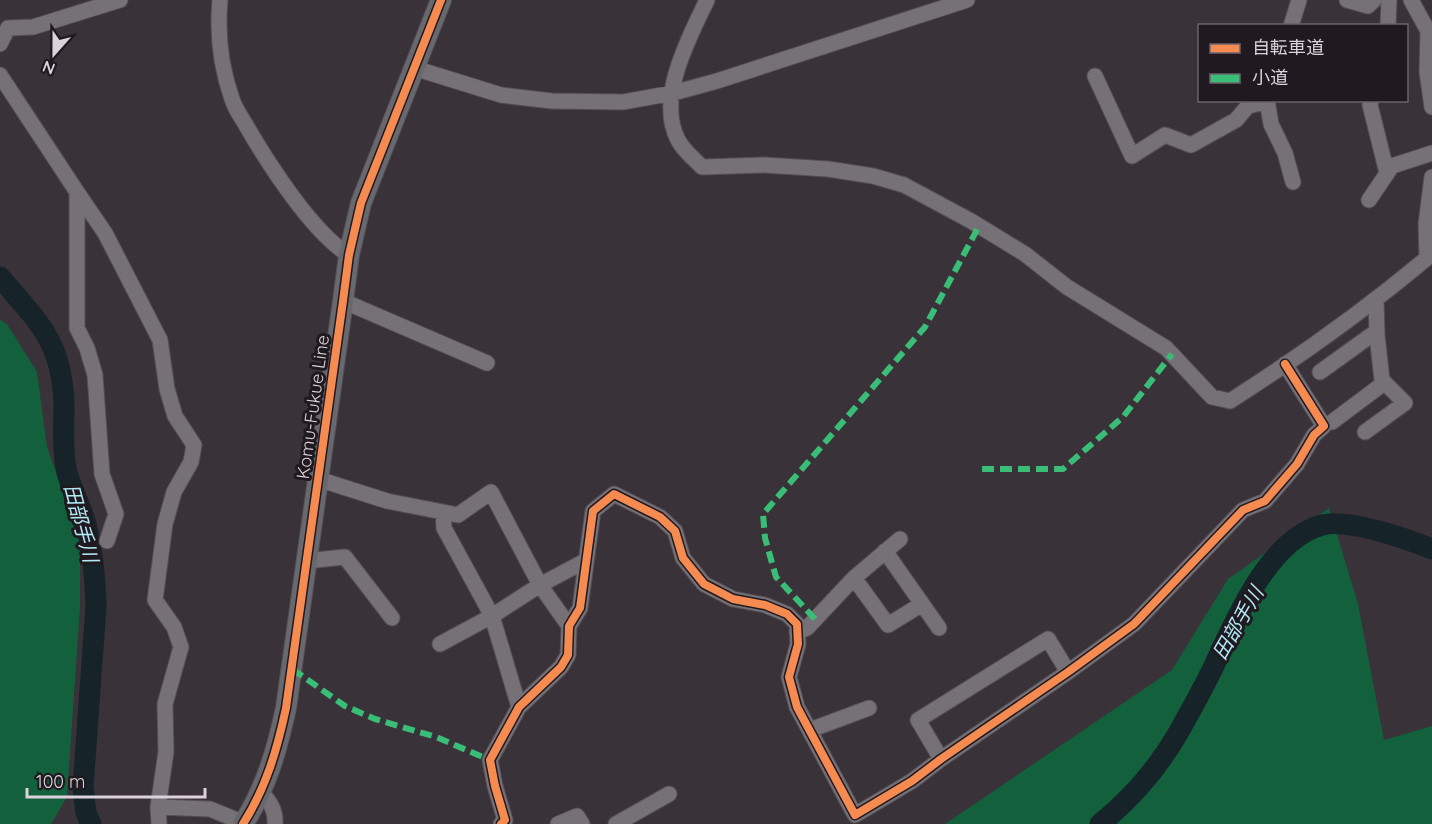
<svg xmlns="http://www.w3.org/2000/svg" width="1432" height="824" viewBox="0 0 1432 824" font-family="Quicksand,'Noto Sans JP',sans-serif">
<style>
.green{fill:#13603c}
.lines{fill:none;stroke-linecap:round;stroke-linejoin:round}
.river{stroke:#162429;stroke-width:21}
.minor-casing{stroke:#554f55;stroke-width:17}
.major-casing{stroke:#554f55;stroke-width:22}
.minor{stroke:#767176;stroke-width:15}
.major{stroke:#68696e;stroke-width:20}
.quiet{stroke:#3abd76;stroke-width:6;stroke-dasharray:12 6;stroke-linecap:butt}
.cycleway-casing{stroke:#20191f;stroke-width:11}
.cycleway{stroke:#f68b52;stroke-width:8}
.labels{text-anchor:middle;stroke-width:6;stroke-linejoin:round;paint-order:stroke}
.street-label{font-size:18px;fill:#dbd2db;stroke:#20191f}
.water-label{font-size:20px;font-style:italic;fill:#b0eaf6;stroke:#20191f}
</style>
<rect width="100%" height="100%" fill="#3a3239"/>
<path class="green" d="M0,320L7,324L37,372L47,447L80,540V607L67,797L51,824H0Z
M1329,508L1358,604L1384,740L1432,726V824H945L1172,670L1228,579Z"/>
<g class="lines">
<path class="river" d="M0,277C38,322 62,341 64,404C64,425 62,447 66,468C70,488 81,505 86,524C93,551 95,578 96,606L83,787L86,813L91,824
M1100,824C1131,799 1157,769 1177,735C1189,714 1201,692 1212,670C1234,624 1267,540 1322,525C1348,518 1407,539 1432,549"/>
<defs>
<path id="minor" d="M220,0C217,33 221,68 232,99C235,109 242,118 247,127C269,165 313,233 349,255
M707,0C689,38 656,98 678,140C683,150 694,159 702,167L764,165L828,169L873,176L904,185L971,221L1025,254L1067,287L1166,348L1212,397L1230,401C1299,357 1365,310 1427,258L1426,224L1432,177
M1347,0L1368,6L1374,0
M1411,0L1428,31L1427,72L1432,107
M1291,26L1299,0
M1388,26L1389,0
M0,44L8,28L33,27L120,0
M414,68L501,95L552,101L623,102L673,93L717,81L967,0
M0,75L77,192V328L87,348L95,375L102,474L116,514L107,541
M1095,76L1132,156L1165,135L1191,145L1236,120L1248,106L1266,102
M1267,100L1271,124L1285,153L1293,182
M1371,100L1370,105L1387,173
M77,192L105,233L160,340L167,389L175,416L194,445L191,462L174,492L165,524L155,600L174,627L181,647L165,704L166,752L158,807L159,824
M1369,200L1392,166L1432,153
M343,301L487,363
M1320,372L1377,331
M1332,422L1384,383
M1365,432L1405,403L1382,380L1377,335L1376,300
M318,479L387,501L458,515L491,492L540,585L492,616L519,707
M885,551L939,628
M306,561L345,557L392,618
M854,578L888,625L922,604
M569,626L540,585L585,561
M797,632L807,628L854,578L900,539
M440,644L492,616L444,528L443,512
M810,730L869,708
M941,759L918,720L1048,639L1068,672
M261,792C270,802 276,810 275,824
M158,807L210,809L244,823
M501,824L505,820L495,786L490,760L519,707L561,667L568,655L569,626L580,608L593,511L614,494L660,517L675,531L683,558L704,584L733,599L765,605L787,614L797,624L798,644L789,677L797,707L855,815L912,781L941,759L1068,672L1134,624L1243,510L1265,501L1297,464L1314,435L1324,426L1285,364
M558,824L577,816L582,824
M616,824L669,794"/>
<path id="major" d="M243,824C266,788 277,750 286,708L343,301L349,255L361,203L441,0"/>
</defs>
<use href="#minor" class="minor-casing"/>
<use href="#major" class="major-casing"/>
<use href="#minor" class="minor"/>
<use href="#major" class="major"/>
<path class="quiet" d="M982,469H1063L1123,417L1172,354
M815,619L776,577L765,538L763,514L925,327L979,226
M292,670L298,673L345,706L375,719L436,737L490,760"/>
<defs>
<path id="cycleway" d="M243,824C266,788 277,750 286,708L343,301L349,255L361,203L441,0
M501,824L505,820L495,786L490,760L519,707L561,667L568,655L569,626L580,608L593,511L614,494L660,517L675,531L683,558L704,584L733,599L765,605L787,614L797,624L798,644L789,677L797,707L855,815L912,781L941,759L1068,672L1134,624L1243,510L1265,501L1297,464L1314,435L1324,426L1285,364"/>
</defs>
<use href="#cycleway" class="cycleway-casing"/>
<use href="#cycleway" class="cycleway"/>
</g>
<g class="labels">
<g class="street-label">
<text transform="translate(313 407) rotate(-82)" y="6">Komu-Fukue Line</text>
</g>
<g class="water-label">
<text transform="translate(81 523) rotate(75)" y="7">田部手川</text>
<text transform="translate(1238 623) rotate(-60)" y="7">田部手川</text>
</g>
</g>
<rect x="1198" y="24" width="210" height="78" fill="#20191f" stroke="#6b636a" stroke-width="1.5"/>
<rect x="1210" y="44" width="30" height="9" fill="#f68b52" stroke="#6b636a" stroke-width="1.5"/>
<text x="1252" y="54" font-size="18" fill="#dbd2db">自転車道</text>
<rect x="1210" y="74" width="30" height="9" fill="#3abd76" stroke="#6b636a" stroke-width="1.5"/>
<text x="1252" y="84" font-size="18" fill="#dbd2db">小道</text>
<g transform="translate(54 54) rotate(201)" stroke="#20191f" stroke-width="4.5" paint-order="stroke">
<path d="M0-4.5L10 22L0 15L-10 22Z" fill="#dbd2db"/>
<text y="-9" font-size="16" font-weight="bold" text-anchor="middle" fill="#dbd2db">N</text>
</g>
<path d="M27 788v9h178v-9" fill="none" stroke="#dbd2db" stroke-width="3"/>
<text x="36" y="788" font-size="18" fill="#dbd2db" stroke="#20191f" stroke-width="4.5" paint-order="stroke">100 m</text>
</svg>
